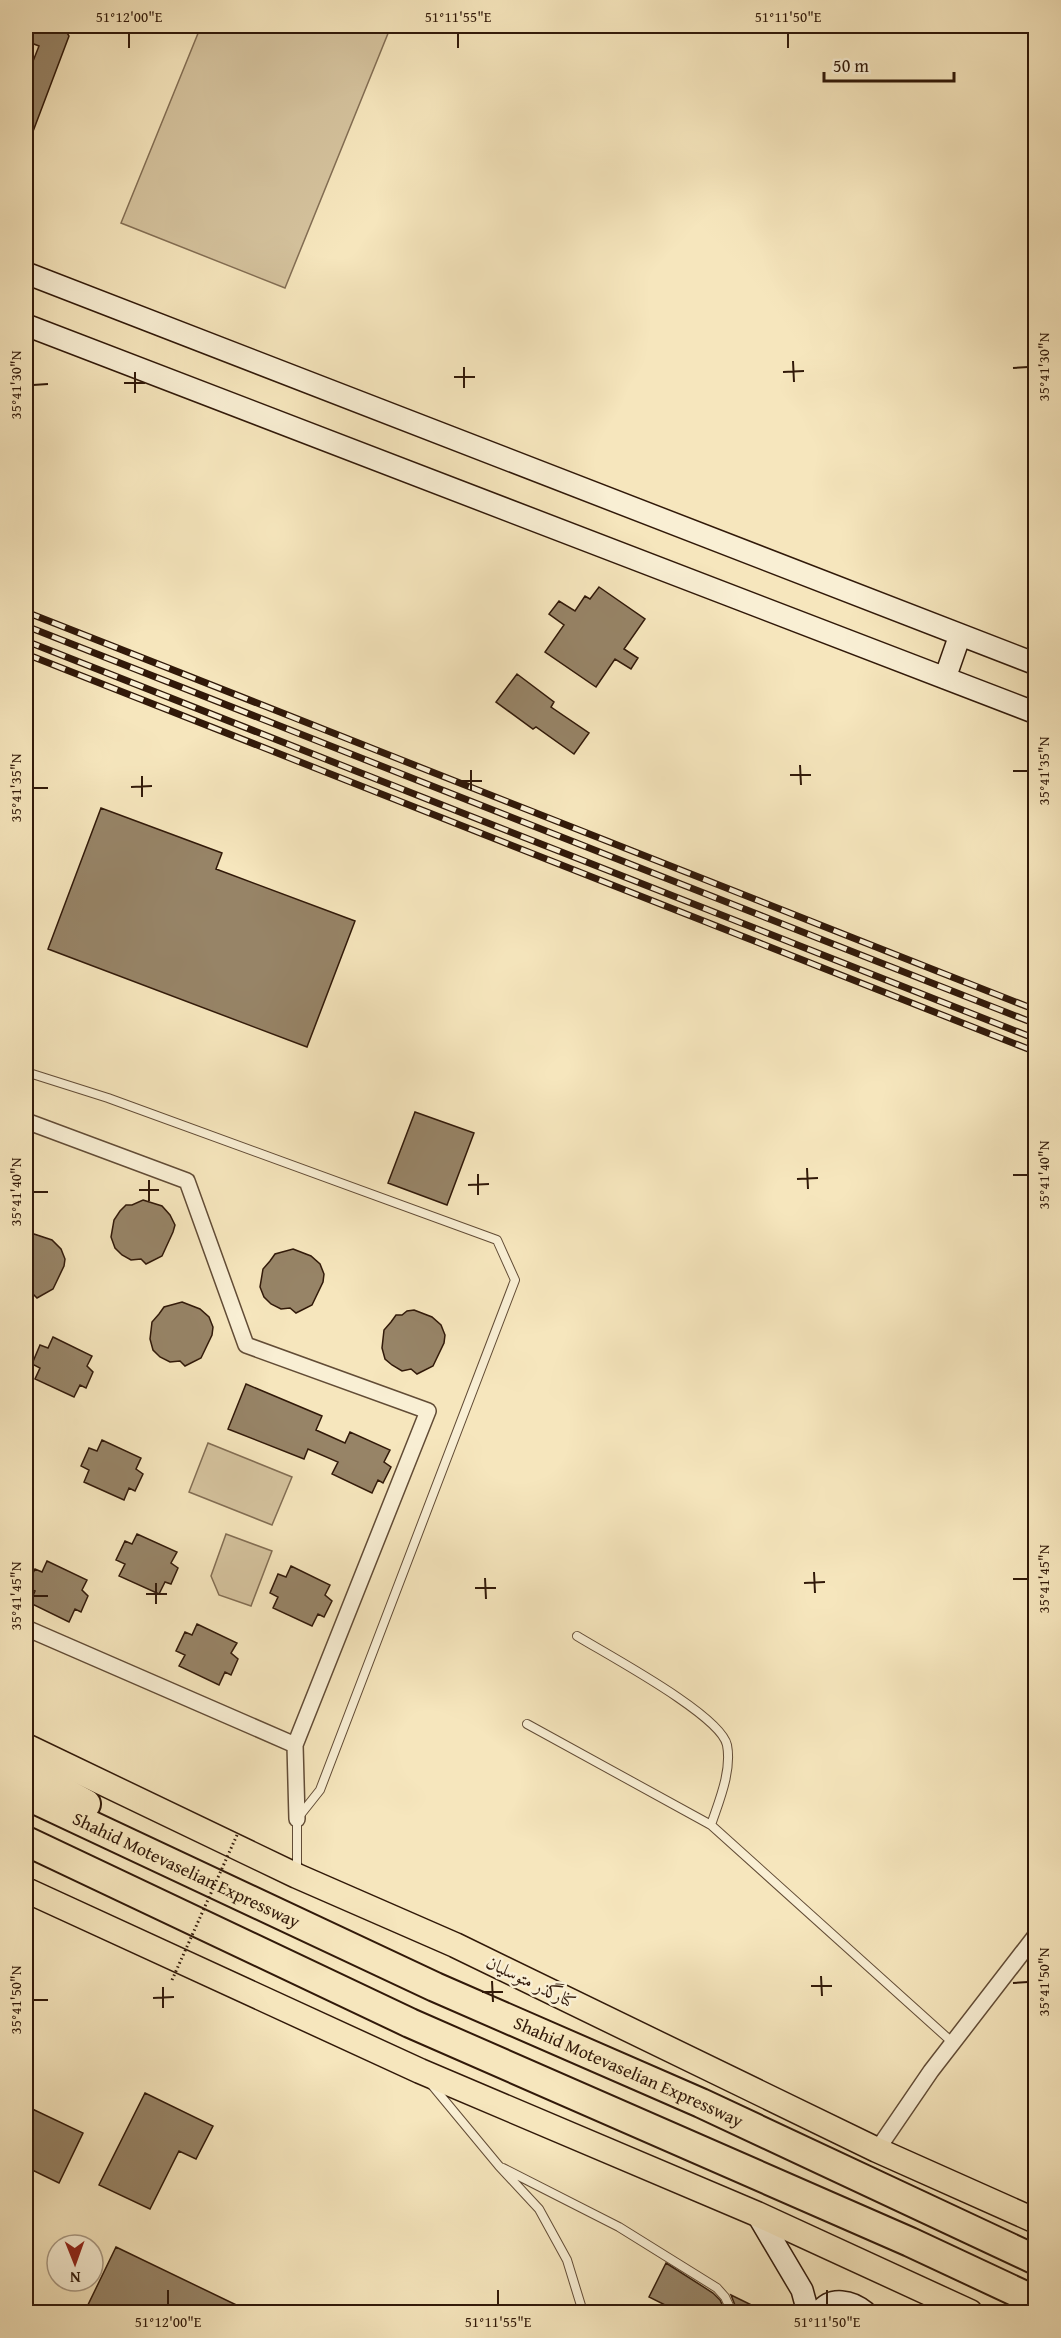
<svg xmlns="http://www.w3.org/2000/svg" width="1061" height="2338" viewBox="0 0 1061 2338" font-family="'Gentium Book Plus',Amiri,serif">
<style>
.green{fill:#d5c39e;stroke:#836e54;stroke-width:1.5}
.building{fill:#978467;stroke:#311909;stroke-width:1.5}
.lines{fill:none;stroke-linecap:round;stroke-linejoin:round}
.lane-casing{stroke:#624c36;stroke-width:10}
.street-casing{stroke:#624c36;stroke-width:18}
.secondary-casing{stroke:#311909;stroke-width:24}
.primary-casing{stroke:#311909;stroke-width:27}
.highway-casing{stroke:#311909;stroke-width:32}
.lane{stroke:#f9efd4;stroke-width:8}
.street{stroke:#f9efd4;stroke-width:15}
.secondary{stroke:#f9efd4;stroke-width:21}
.primary{stroke:#f6e6bd;stroke-width:24}
.highway{stroke:#f6e6bd;stroke-width:28}
.rail-casing{stroke:#311909;stroke-width:7}
.rail{stroke:#f9efd4;stroke-width:4.5;stroke-dasharray:14;stroke-linecap:butt}
.path-bridge{stroke:#311909;stroke-width:3;stroke-dasharray:1.5 3;stroke-linecap:butt}
.ticks{fill:none;stroke:#311909;stroke-width:2}
.labels{text-anchor:middle;stroke-width:5;stroke-linejoin:round;paint-order:stroke}
.street-label{font-size:18px;fill:#311909;stroke:#f9efd4}
.neatline{fill:none;stroke:#311909;stroke-width:2}
.ticks-label{font-size:15px;text-anchor:middle;fill:#311909}
</style>
<rect width="100%" height="100%" fill="#f6e6bd"/>
<filter id="stains"><feTurbulence type="fractalNoise" baseFrequency=".00333" numOctaves="4"/><feColorMatrix values="0 0 0 0 .2 0 0 0 0 .09 0 0 0 0 .02 0 0 0 .5 -.17"/></filter>
<radialGradient id="worn" r=".72"><stop offset=".6" stop-color="#630" stop-opacity="0"/><stop offset="1" stop-color="#630" stop-opacity=".3"/></radialGradient>
<path class="green" d="M201,26H391L285,288L121,223Z
M208,1443L292,1477L272,1525L189,1492Z
M226,1534L272,1551L251,1606L219,1595L211,1576Z"/>
<path class="building" d="M26,26H63L69,36L26,150V79L39,46L26,41Z
M599,587L645,619L624,649L638,658L631,669L615,659L596,687L545,652L564,625L549,614L559,601L575,611L585,596L590,599Z
M517,674L554,702L551,707L589,733L574,754L536,727L533,729L496,702Z
M101,808L222,853L216,869L355,921L307,1047L48,949Z
M415,1112L474,1133L447,1205L388,1183Z
M143,1200L162,1206L170,1215L175,1225L173,1232L162,1256L146,1264L141,1259L131,1260L122,1255L115,1248L111,1237L114,1220L120,1211L126,1205H132Z
M34,1234L52,1240L61,1249L65,1259L64,1266L53,1289L37,1298L32,1293L26,1294V1235Z
M293,1249L311,1256L320,1264L324,1274L323,1282L312,1305L296,1313L290,1308L281,1309L271,1304L264,1297L260,1287L263,1269L270,1261L275,1254Z
M182,1302L200,1309L209,1317L213,1327L212,1335L201,1358L185,1366L180,1361L170,1362L160,1357L153,1350L150,1339L152,1322L159,1314L164,1307Z
M414,1310L432,1317L441,1325L445,1335L444,1343L433,1366L417,1374L411,1369L402,1371L392,1365L385,1359L382,1348L384,1330L391,1322L396,1315H402L407,1311Z
M53,1337L92,1356L87,1366L93,1372L86,1388L80,1385L74,1397L35,1379L40,1368L32,1364L40,1345L48,1348Z
M246,1384L322,1416L316,1430L345,1443L350,1432L390,1450L384,1462L391,1467L383,1483L378,1480L372,1493L332,1474L338,1462L308,1449L304,1459L228,1429Z
M102,1440L141,1458L136,1469L143,1474L135,1491L129,1488L124,1500L84,1482L89,1470L81,1466L89,1448L97,1451Z
M137,1534L177,1552L171,1563L178,1568L171,1584L165,1582L159,1594L119,1576L125,1564L116,1560L125,1541L132,1544Z
M47,1561L87,1580L82,1590L88,1596L81,1612L75,1609L69,1622L30,1603L35,1591L26,1588L35,1569L42,1572Z
M291,1566L330,1585L325,1595L332,1601L324,1617L318,1614L312,1626L273,1608L278,1597L270,1593L278,1574L286,1577Z
M197,1624L237,1643L231,1653L238,1659L231,1675L225,1672L219,1685L179,1666L185,1655L176,1651L185,1632L192,1635Z
M145,2093L213,2126L196,2159L179,2151L150,2209L99,2185Z
M26,2106L83,2133L59,2183L26,2167Z
M116,2247L253,2313H84Z
M666,2263L713,2293L720,2300L726,2313H681L649,2297Z
M731,2295L768,2313H738Z"/>
<g class="lines">
<defs>
<path id="lane" d="M26,1072L108,1098L497,1240L515,1280L320,1790L297,1819V1871
M577,1636C606,1654 721,1715 727,1745C732,1771 719,1801 711,1825
M527,1724L711,1825L952,2042
M431,2084L499,2166L539,2209L567,2260L583,2312
M503,2168L619,2227L717,2288L725,2297L732,2312"/>
<path id="street" d="M26,1121L187,1181L246,1345L428,1411L295,1745L297,1819
M26,1628L295,1745
M877,2150L931,2071L1036,1935"/>
<path id="secondary" d="M26,273L1036,664
M26,325L1036,713
M945,678L960,635
M757,2214L802,2290L808,2312
M820,2312C831,2296 852,2301 865,2312"/>
<path id="primary" d="M26,1746L297,1876L455,1945L877,2150L1036,2221
M26,1890L420,2071L757,2214L970,2312"/>
<g id="highway">
<path d="M26,1771L86,1804"/>
<path id="s1" d="M26,1795L435,1987L701,2103L1036,2260"/>
<path d="M26,1841L410,2023L910,2242L1036,2301"/>
</g>
</defs>
<use href="#lane" class="lane-casing"/>
<use href="#street" class="street-casing"/>
<use href="#secondary" class="secondary-casing"/>
<use href="#primary" class="primary-casing"/>
<use href="#highway" class="highway-casing"/>
<use href="#lane" class="lane"/>
<use href="#street" class="street"/>
<use href="#secondary" class="secondary"/>
<use href="#primary" class="primary"/>
<use href="#highway" class="highway"/>
<defs>
<path id="rail" d="M26,612L1036,1010
M26,626L1036,1024
M26,641L1036,1039
M26,654L1036,1052"/>
</defs>
<use href="#rail" class="rail-casing"/>
<use href="#rail" class="rail"/>
<path class="path-bridge" d="M172,1980L237,1835"/>
</g>
<path class="ticks" d="M129,33V48M458,33V48M788,33V48M793,361L794,382M464,367V388M1013,368L1028,367M135,372V393M783,372L804,371M454,377H475M124,383H145M33,385L48,384M800,765L801,785M471,770V791M1013,771H1028M790,775H811M142,776V797M461,781H482M131,787L152,786M33,788H48M807,1168L808,1189M478,1174V1195M1013,1175H1028M797,1179L818,1178M149,1180V1201M468,1185L489,1184M139,1190H159M33,1192H48M814,1572L815,1593M485,1578L486,1599M1013,1579H1028M156,1583V1604M804,1583L825,1582M475,1588H496M146,1594H167M33,1596H48M821,1976L822,1996M492,1981L493,2002M1013,1983L1028,1982M811,1986H832M163,1987V2008M482,1992H503M153,1998L174,1997M33,2000H48M168,2290V2305M498,2290V2305M827,2290V2305"/>
<g class="labels">
<g class="street-label">
<text dy="6" stroke="none"><textPath href="#s1" startOffset="177">Shahid Motevaselian Expressway</textPath></text>
<text transform="translate(531 1982) rotate(26)" y="6">کنارگذر متوسلیان</text>
<text dy="6" stroke="none"><textPath href="#s1" startOffset="663">Shahid Motevaselian Expressway</textPath></text>
</g>
</g>
<rect width="1061" height="2338" fill="none" stroke="#f6e6bd" stroke-width="66"/>
<g transform="translate(75 2263) rotate(179)"><circle r="28" fill="#f9efd4" stroke="#a99983" stroke-width="1.5"/>
<path d="M0-4.5L10 22L0 15L-10 22Z" fill="#8f2418"/>
<text y="-9" font-size="16" font-weight="bold" text-anchor="middle" fill="#311909">N</text>
</g>
<path d="M824 72v9h130v-9" fill="none" stroke="#311909" stroke-width="3"/>
<text x="833" y="72" font-size="18" fill="#311909" stroke="#f9efd4" stroke-width="4.5" paint-order="stroke">50 m</text>
<rect x="33" y="33" width="995" height="2272" class="neatline"/>
<g class="ticks-label">
<text x="129" y="22">51°12'00"E</text>
<text x="458" y="22">51°11'55"E</text>
<text x="788" y="22">51°11'50"E</text>
<text transform="translate(1044 367) rotate(-90)" y="5">35°41'30"N</text>
<text transform="translate(16 385) rotate(-90)" y="5">35°41'30"N</text>
<text transform="translate(1044 771) rotate(-90)" y="5">35°41'35"N</text>
<text transform="translate(16 788) rotate(-90)" y="5">35°41'35"N</text>
<text transform="translate(1044 1175) rotate(-90)" y="5">35°41'40"N</text>
<text transform="translate(16 1192) rotate(-90)" y="5">35°41'40"N</text>
<text transform="translate(1044 1579) rotate(-90)" y="5">35°41'45"N</text>
<text transform="translate(16 1596) rotate(-90)" y="5">35°41'45"N</text>
<text transform="translate(1044 1982) rotate(-90)" y="5">35°41'50"N</text>
<text transform="translate(16 2000) rotate(-90)" y="5">35°41'50"N</text>
<text x="168" y="2327">51°12'00"E</text>
<text x="498" y="2327">51°11'55"E</text>
<text x="827" y="2327">51°11'50"E</text>
</g>
<rect width="100%" height="100%" filter="url(#stains)"/>
<rect width="100%" height="100%" fill="url(#worn)"/>
</svg>
